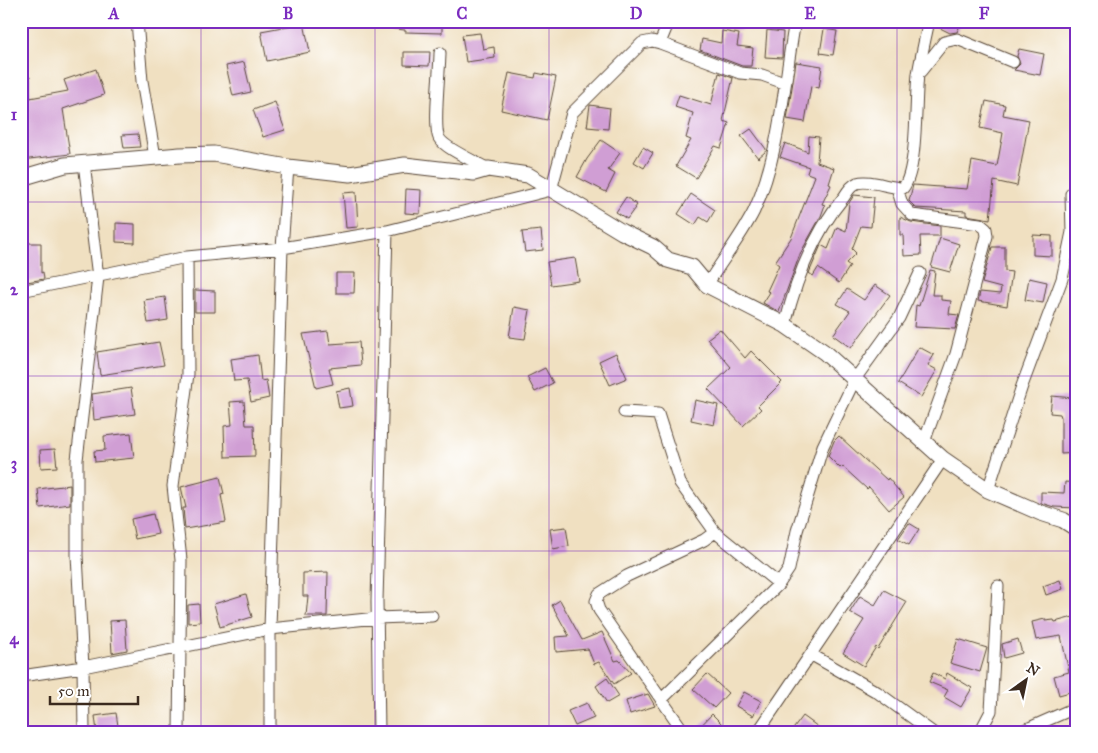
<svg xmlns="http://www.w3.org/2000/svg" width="1098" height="753" viewBox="0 0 1098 753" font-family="'IM FELL Great Primer',serif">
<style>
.building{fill:#d09ed4}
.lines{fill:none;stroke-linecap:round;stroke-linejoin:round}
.minor-casing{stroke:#564536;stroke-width:13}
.tertiary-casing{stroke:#564536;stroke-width:17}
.minor{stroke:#fff;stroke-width:11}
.tertiary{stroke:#fff;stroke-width:15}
.grid{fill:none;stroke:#7b2cbf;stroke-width:1;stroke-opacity:0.55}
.neatline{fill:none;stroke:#7b2cbf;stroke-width:2}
.grid-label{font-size:16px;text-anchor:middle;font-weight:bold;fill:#7b2cbf}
</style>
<rect width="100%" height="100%" fill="#fff"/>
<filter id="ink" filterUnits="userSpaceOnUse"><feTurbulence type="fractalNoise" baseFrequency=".02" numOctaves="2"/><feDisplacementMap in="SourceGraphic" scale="10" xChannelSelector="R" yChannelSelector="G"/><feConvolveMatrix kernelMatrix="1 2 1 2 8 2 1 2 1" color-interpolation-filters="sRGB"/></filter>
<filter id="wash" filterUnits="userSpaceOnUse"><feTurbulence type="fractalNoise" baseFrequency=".0096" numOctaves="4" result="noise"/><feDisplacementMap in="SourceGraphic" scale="20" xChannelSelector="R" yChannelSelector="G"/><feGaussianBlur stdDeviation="1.12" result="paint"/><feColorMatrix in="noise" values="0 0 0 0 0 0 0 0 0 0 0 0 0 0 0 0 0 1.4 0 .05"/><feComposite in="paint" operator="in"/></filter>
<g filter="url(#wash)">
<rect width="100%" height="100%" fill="#f0e0c1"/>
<g id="blocks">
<path class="building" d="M388,21H442V33L405,32V30L387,28Z
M734,21H761V27L735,31Z
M936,21H962L957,32L950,33L936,26Z
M304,23L310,52L267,61L261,31Z
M824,29L837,31L833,55L820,53Z
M767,30L783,32L782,58L765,57Z
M722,31L739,34L737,46L753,48L751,66H742L700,50L702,39L721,43Z
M480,33L483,49L494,47L495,58L466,62L462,35Z
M1019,49L1044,54L1040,75L1014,70L1020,64L1017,56Z
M404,52H430L429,66L404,65Z
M244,62L251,92L233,96L226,66Z
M796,62L822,66L819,88L811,86L805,122L787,119Z
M96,69L104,95L63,109L70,154L22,160L21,77H30V98L68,91L64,80Z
M509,73L535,78L536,73L556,77L547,120L501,110Z
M719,73L733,78L723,121L729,123L721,148L715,146L696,178L676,166L691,140L686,138L693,113L675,107L679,95L711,105Z
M986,101L1005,105L1003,115L1029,120L1017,186L994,181L990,219L966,215V211L916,208L909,201L913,185L967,189L972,161L997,166L1003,133L980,128Z
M275,102L285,130L263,137L253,110Z
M590,105L610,108L608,129L587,127Z
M751,129L766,149L765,152L758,158L741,136Z
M138,134L140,147L124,148L122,135Z
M809,136L819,137L817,162L834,168L829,184L831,185L822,204L825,205L821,216L800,254L779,312L763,303L770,292L767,291L779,265L775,262L791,238L815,176L807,173L809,167L780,157L785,143L808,152Z
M601,140L620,153L608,170L615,174L606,192L577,177L587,159Z
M643,147L653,153L644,168L634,162Z
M406,189L421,190L420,214L405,213Z
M356,192L358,227L346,228L343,193Z
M691,194L715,210L708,222L700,217L695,225L678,214Z
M854,195L874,197L871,227L861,226L852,249L856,253L846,263L850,266L839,283L818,268L813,276L809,273L821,245L828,249L837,227L846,231L849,203Z
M626,197L637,205L627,219L616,212Z
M900,217L911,222L940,226V236H920L921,255L904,256L903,235H900Z
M116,223L135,224V243L116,242Z
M541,230L543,250L525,252L522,232Z
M1033,235L1052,236V256L1033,255Z
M940,238L959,244L950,272L931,267Z
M21,243H41V273L43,272L44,279L21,283Z
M992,247H1005V271L1012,272L1007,306L978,301L980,292L1000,294L1001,288L982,283Z
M575,258L579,281L551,285L547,262Z
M930,270L935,271L932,295H941V300L951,301L949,314L959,315L955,329L914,327L916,305L919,306Z
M336,273H355L354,293H336Z
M1029,278L1047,282L1043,303L1025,300Z
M875,285L890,295L851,348L833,335L850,311L837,304L847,289L864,300Z
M195,290L215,291V312H195Z
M165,297L168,320L148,323L144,300Z
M514,307L530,310L525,339L509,337Z
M720,329L745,358L751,351L782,382L758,406L761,409L743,426L708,389L731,367L707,339Z
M328,331L330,344L359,342L361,365L329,368L333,384L316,388L303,334Z
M159,342L164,365L100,375L97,352Z
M919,347L934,355L928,365L937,370L921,397L898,383Z
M616,353L627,378L610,385L599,361Z
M258,355L261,381L266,380L269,398L251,402L247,380L234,381L231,359Z
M545,368L553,383L535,392L527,377Z
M131,388L135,414L94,420L92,394Z
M350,388L353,406L339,408L336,391Z
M1052,396L1074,398L1073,418H1077V453L1061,454V417L1060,414L1050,413Z
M695,400L718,405L714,425L691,420Z
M244,401L246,425H254L255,456L225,457L224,426L232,425L230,402Z
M131,433L134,458L95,462L94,451L105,450L104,436Z
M839,436L887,480L888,478L904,497L889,510L869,487L867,489L842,466L840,468L828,456L834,441Z
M55,449L57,467L41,468L40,450Z
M220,477L224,494L221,495L226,522L185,529L183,508H186L181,487Z
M1065,482L1077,483V508L1054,507L1041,503V492L1064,493Z
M70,485V504L40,508L38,489Z
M153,514L158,534L135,539L131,519Z
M909,523L919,529L909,545L898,539Z
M566,527L569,546L553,549L550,529Z
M328,572L327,616H306L308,596H303V573Z
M1060,580L1063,589L1046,595L1043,586Z
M884,590L907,602L878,649L876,647L864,666L843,653L864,620L850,612L860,596L875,605Z
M246,594L252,617L220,627L214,604Z
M560,600L582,640L602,632L615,661L619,660L631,673L614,684L599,662L594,664L588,649L556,652L555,637L569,636L552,605Z
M199,604L200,622L188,623V605Z
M1077,616V690L1059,695L1054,676L1069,672L1061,636L1036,640L1032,622L1045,619V621L1054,620L1055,622Z
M125,620L127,650L112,653L110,621Z
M958,639L987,648L980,672L950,663Z
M1018,639L1022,653L1004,658L1002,644Z
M933,673L945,679L947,673L972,688L961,707L944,697L948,690L929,682Z
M707,674L728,693L714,708L693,689Z
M607,678L619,696L607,703L596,686Z
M744,692L761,701L753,716L736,706Z
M648,694L655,706L630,714L626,701Z
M587,703L594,718L575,726L568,711Z
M116,713L119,732H97L95,716Z
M712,714L730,732H695Z
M803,716L825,732H791Z"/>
</g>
</g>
<g filter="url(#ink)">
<use href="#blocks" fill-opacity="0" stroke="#564536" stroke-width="1"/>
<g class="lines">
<defs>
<path id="minor" d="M137,21L142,81L155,157
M660,43L669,21
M440,53C440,69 433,127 439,138C445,149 477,162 488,169
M921,71L944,42L957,39L1013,62
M84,163L98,277L77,460V555L83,667L270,629L377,618L432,616
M897,188L902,204L912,215L980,224L986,229L987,236L956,354L924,442
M707,285C722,260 741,237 754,211C780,154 784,83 795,21
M21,291L187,257L282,248L387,231L551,190L572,113L642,43L652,41L660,43L740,73L762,75L784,83
M785,325C796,279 813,234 844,197C847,192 852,185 857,183C870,179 889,188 903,188C918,170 915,100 918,74C921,57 925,39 929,21
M624,412L658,414L680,483L715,532
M988,490L1022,386L1062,279L1072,232L1071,194L1077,188
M812,655L877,692L932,732
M21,676L83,667L84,732
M661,700L779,584L789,569L797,531L823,446L855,379L899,318L920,273
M179,732L181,560L173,486L188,374L187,257
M270,732V629L282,248L288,167
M379,732L377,601L387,231
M684,732L599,610L596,601L599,594L627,576L704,540L715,532L779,584
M758,732L943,459
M980,732L991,711L998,586
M1020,732L1077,707"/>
<path id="tertiary" d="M21,178L65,165L180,155L214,154L288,167L350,174L405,165L474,173L488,169L528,175L622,232L653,247L668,260L692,267L707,285L785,325L824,352L943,459L988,490L1041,513L1063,520L1077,529"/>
</defs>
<use href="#minor" class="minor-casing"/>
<use href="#tertiary" class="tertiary-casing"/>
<use href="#minor" class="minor"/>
<use href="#tertiary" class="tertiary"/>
</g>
</g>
<path class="grid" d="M201,21V732M375,21V732M549,21V732M723,21V732M897,21V732M21,202H1077M21,376H1077M21,551H1077"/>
<rect width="1098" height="753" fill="none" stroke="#fff" stroke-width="55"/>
<g transform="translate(1026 680) rotate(33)" stroke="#ffffff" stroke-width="4" paint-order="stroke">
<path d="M0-4L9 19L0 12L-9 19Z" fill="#3b2a1e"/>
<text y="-8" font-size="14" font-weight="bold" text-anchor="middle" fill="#3b2a1e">N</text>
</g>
<path d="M50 696v8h88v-8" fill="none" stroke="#3b2a1e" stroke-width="2.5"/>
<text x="58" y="696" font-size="15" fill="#3b2a1e" stroke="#ffffff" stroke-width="4" paint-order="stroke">50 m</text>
<rect x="28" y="28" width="1042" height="698" class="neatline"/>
<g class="grid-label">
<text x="114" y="19">A</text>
<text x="288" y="19">B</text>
<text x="462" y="19">C</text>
<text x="636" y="19">D</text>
<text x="810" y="19">E</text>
<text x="984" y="19">F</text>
<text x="14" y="120">1</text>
<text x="14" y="295">2</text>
<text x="14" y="469">3</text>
<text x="14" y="644">4</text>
</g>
</svg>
